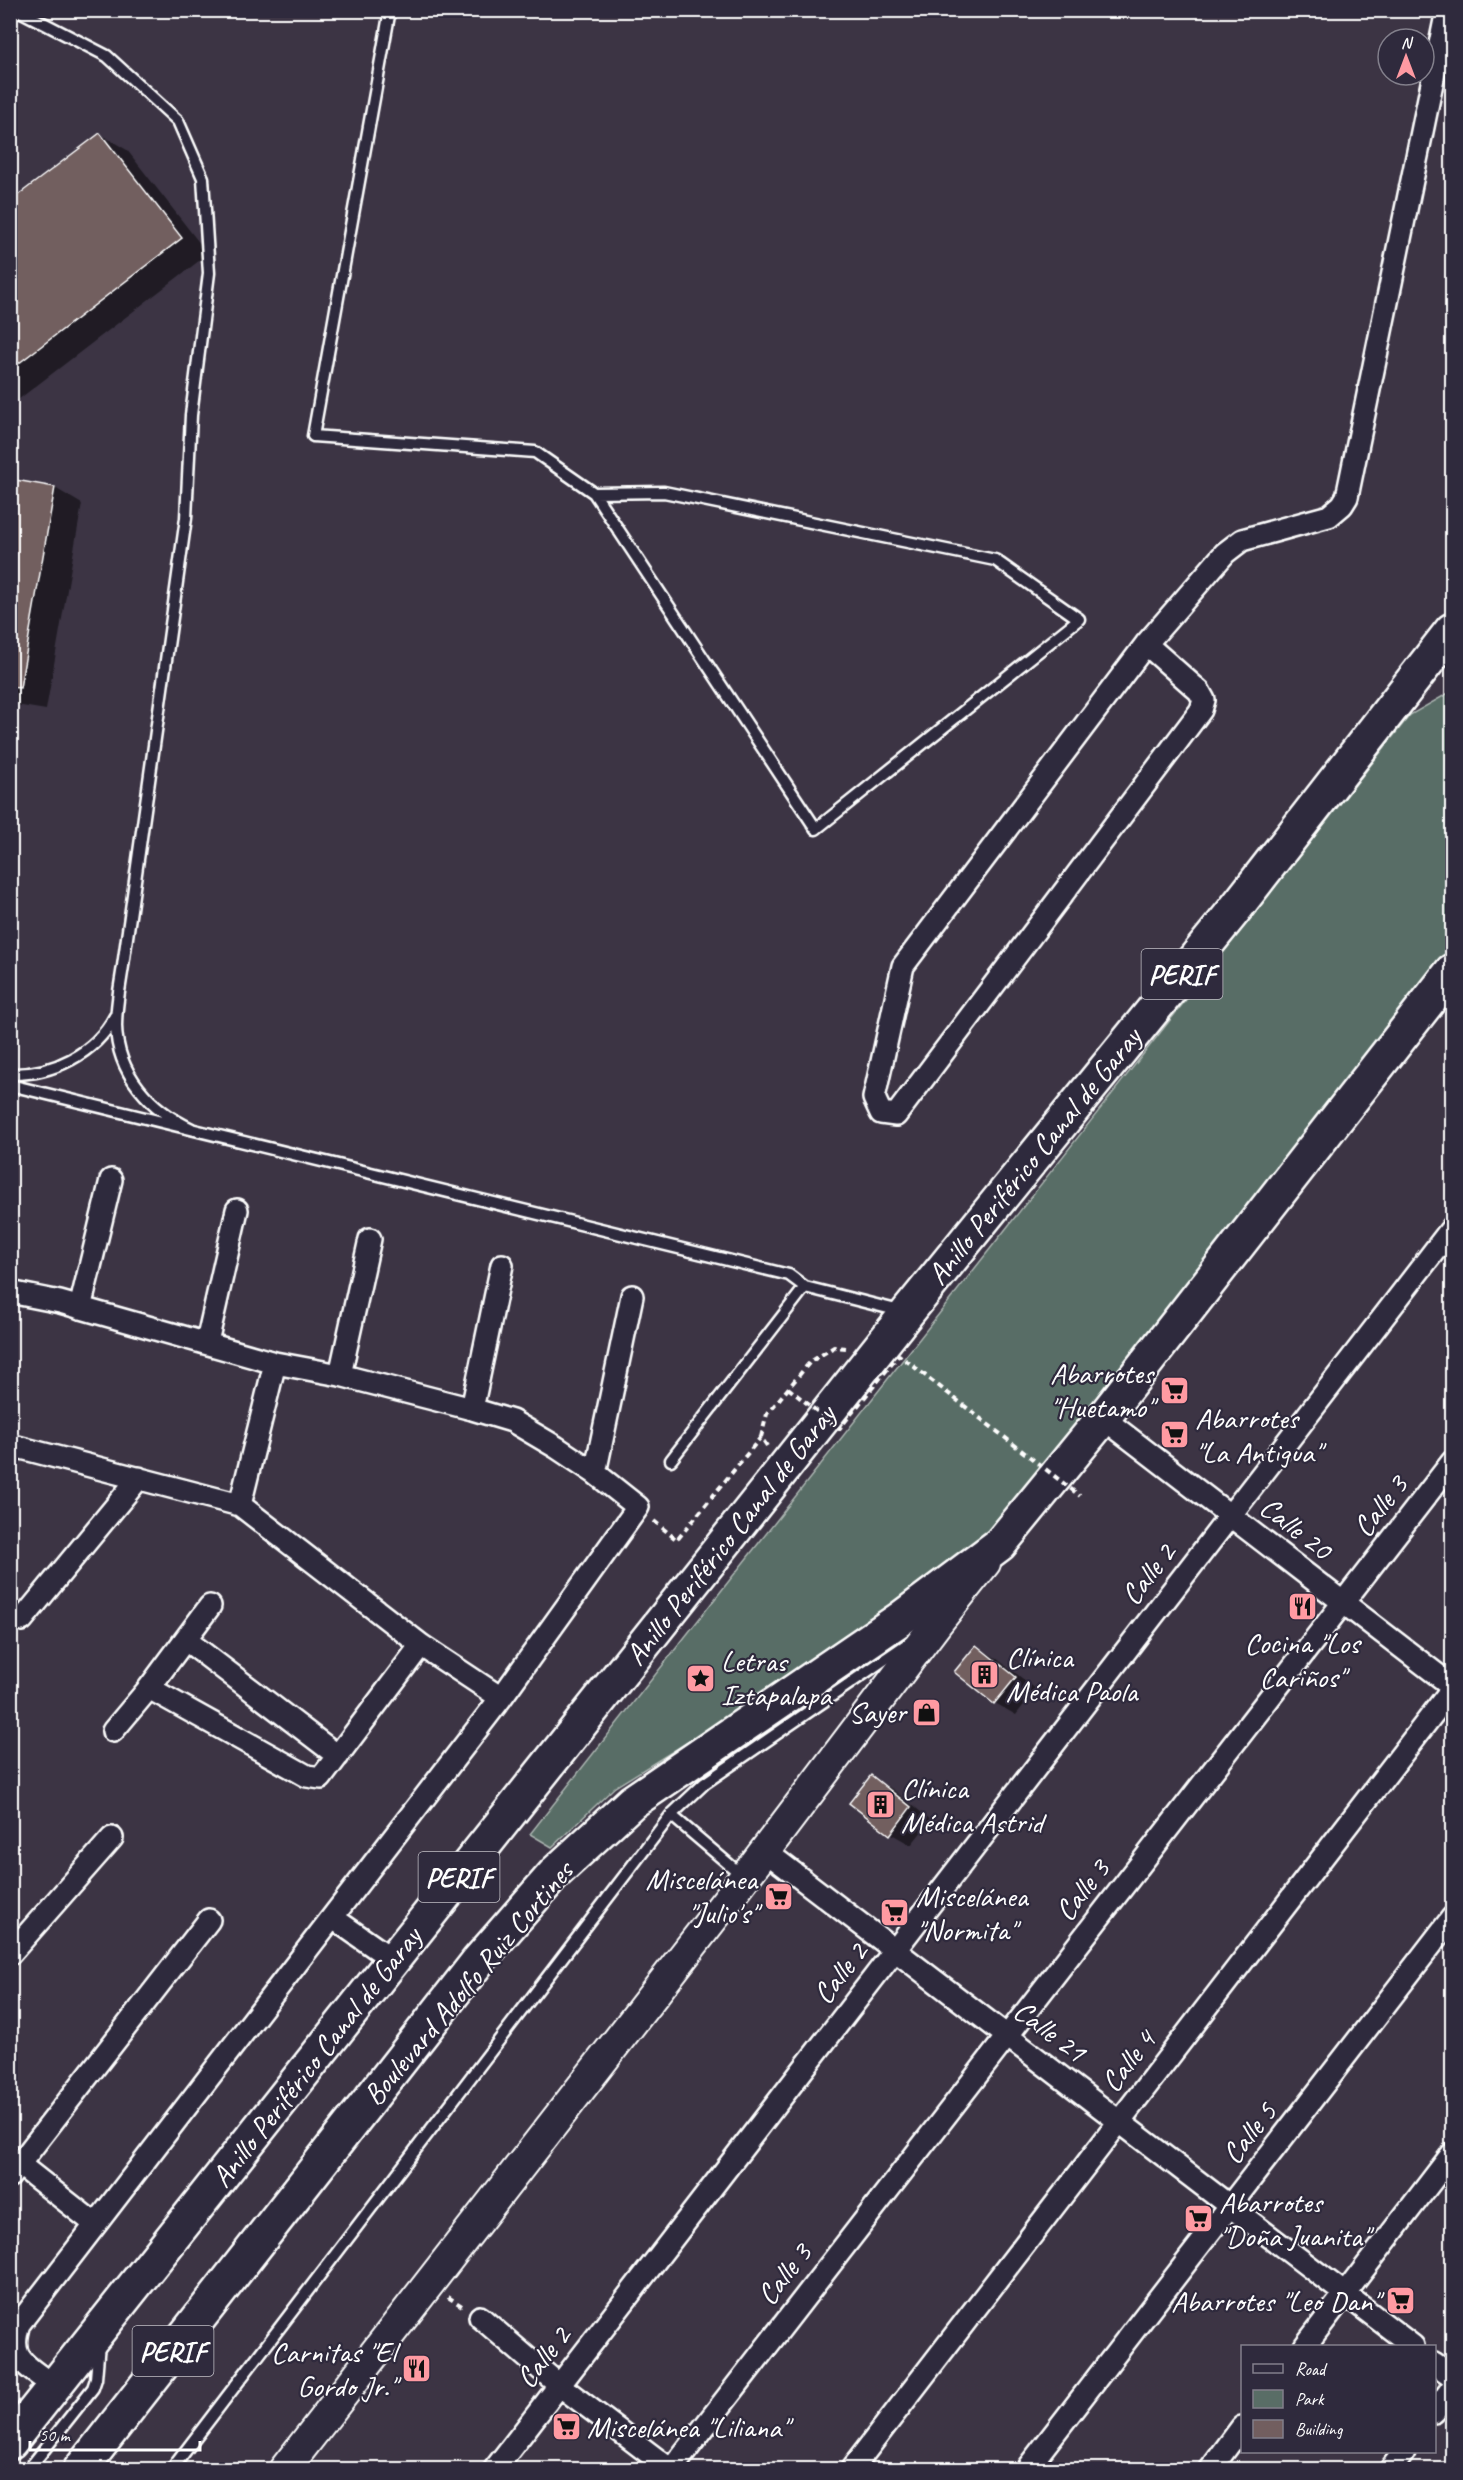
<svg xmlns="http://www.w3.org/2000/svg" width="1463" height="2480" viewBox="0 0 1463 2480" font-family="Caveat,sans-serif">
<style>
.green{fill:#596d66;stroke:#acb6b2;stroke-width:1.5}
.shadow{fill:#0007}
.building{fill:#725e5f;stroke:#fff;stroke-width:1.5}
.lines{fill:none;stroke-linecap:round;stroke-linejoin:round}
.service-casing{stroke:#fff;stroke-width:15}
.minor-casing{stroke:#fff;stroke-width:26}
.secondary-casing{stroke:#fff;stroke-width:34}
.trunk-casing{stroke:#fff;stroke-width:38}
.path{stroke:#fff;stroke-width:4;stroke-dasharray:6 4.5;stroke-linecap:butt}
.service{stroke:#2f2a3d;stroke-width:10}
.minor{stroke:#2f2a3d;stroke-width:21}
.secondary{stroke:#2f2a3d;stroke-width:30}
.trunk{stroke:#2f2a3d;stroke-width:33}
.path-bridge{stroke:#fff;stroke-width:4;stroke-dasharray:6 4.5;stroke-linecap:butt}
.labels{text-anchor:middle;stroke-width:4.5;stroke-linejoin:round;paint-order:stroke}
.shield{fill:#2f2a3d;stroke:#c1bfc5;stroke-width:1.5}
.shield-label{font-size:28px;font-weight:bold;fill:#fff}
.street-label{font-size:30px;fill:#fff;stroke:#2f2a3d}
.poi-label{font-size:30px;fill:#fff;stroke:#2f2a3d;text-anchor:start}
</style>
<rect width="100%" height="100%" fill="#3c3444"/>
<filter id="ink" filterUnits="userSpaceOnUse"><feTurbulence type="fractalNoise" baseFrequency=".0167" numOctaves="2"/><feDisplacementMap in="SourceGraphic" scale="12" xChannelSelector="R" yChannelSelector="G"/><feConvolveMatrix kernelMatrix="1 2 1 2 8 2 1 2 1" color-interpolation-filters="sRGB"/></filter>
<g filter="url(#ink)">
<path class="green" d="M1452,691V958L1000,1558L683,1745L615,1787L552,1847L530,1834L1410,715Z"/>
<path class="shadow" d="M100,134L127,150L208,254L10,406V203Z
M10,481L55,488L82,504L46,710L10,704Z
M976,1646L996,1658L1036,1689L1016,1715L995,1703L956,1672Z
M871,1777L892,1789L931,1820L911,1845L890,1833Z"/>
<path class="building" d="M100,133L182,238L10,370V201Z
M10,479L55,487L20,688L10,687Z
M976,1645L1016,1677L994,1704L954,1672Z
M871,1775L911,1807L890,1835L849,1803Z"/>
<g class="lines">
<defs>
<path id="service" d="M18,10L107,56L178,121L203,178L209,273L191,415L186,518L123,966C120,986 116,1006 116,1026C117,1074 151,1110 192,1129
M390,10L313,436L535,452L594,493L664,492L995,560L1079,619L816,829L594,493
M10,1074C52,1075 95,1054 115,1016
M10,1085L789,1275L805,1287L904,1312
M671,1460L805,1287
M671,1815L744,1877
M28,2470L93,2388L96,2379L99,2343
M171,2470L671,1815L705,1783L910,1642"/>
<path id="minor" d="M1146,644L1199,691L1204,700L1201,710L896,1115L881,1113L874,1098L903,966L1146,644L1225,553L1242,540L1329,516L1342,505L1347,497L1447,10
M10,1292L60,1302L275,1363L340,1375L472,1409L512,1421L556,1447L595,1473L638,1507L501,1698L19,2324C7,2361 28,2365 54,2387
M80,1308L111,1180
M207,1342L237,1210
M340,1375L370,1239
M472,1409L502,1265
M1103,1418L1452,1686
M10,1445L240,1505L421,1645L501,1698
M595,1473L632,1296
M240,1505L275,1363
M22,1620L139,1478
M186,1640L338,1756
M149,1688L307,1776L321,1778L421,1645
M113,1731L149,1688L210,1606
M765,1851L1413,2346
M333,1918L393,1960
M10,1954L112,1838
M10,2157L95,2224
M10,2176L209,1920
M480,2317L559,2385L671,2470
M1305,2346L1452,2154
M1434,2363L1452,2376
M1434,2412L1452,2388
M494,2470L1452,1228
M671,2470L1452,1462
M851,2470L1452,1689
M1026,2470L1452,1918
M1210,2470L1242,2427
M1390,2470L1404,2452"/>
<path id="secondary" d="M284,2470L745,1877L937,1623L985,1563"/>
<path id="trunk" d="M10,2442L907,1313L1232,913L1452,630
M80,2470L479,1960L556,1872L632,1802L900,1619L1000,1544L1103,1418L1452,971"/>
</defs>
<use href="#service" class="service-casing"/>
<use href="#minor" class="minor-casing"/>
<use href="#secondary" class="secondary-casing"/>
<use href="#trunk" class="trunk-casing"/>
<path class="path" d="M767,1446L761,1437L767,1414L810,1362L834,1347L846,1348
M654,1521L677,1540L761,1437
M448,2297L462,2306"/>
<use href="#service" class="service"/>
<use href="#minor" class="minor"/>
<use href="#secondary" class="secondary"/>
<use href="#trunk" class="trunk"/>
<path class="path-bridge" d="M788,1388L839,1429L899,1355L1080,1496"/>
</g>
</g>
<defs>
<symbol id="supermarket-square" viewBox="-11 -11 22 22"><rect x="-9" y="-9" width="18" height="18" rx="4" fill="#ff9aa2" stroke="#2f2a3d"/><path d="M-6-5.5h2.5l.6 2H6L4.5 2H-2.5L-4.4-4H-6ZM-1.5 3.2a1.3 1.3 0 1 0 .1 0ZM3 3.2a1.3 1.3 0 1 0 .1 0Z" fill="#111"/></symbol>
<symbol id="restaurant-square" viewBox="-11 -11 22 22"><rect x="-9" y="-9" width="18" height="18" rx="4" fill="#ff9aa2" stroke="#2f2a3d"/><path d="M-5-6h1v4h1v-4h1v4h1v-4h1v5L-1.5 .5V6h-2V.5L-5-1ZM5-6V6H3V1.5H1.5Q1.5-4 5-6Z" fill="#111"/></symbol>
<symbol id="building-square" viewBox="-11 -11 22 22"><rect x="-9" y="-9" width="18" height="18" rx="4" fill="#ff9aa2" stroke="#2f2a3d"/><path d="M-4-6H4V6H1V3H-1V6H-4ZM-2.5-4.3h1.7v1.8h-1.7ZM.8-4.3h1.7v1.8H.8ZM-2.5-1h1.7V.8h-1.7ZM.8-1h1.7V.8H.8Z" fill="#111"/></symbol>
<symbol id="sight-square" viewBox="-11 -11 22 22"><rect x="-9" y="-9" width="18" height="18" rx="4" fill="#ff9aa2" stroke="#2f2a3d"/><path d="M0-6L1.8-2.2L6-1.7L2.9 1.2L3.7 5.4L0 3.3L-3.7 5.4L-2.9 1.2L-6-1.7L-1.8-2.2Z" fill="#111"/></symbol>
<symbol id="shop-square" viewBox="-11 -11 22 22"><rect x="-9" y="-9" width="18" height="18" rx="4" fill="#ff9aa2" stroke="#2f2a3d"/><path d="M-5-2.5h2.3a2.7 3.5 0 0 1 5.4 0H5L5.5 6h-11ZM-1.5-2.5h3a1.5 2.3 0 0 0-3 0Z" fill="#111"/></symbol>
</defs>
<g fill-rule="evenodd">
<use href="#supermarket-square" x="1158" y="1374" width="33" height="33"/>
<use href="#supermarket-square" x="1158" y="1418" width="33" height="33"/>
<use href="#restaurant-square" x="1286" y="1590" width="33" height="33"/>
<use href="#building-square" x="968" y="1658" width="33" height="33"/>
<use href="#sight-square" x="684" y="1662" width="33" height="33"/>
<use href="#shop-square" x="910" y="1696" width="33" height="33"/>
<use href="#building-square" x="864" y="1788" width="33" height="33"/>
<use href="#supermarket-square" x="762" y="1880" width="33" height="33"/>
<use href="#supermarket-square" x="878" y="1896" width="33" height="33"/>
<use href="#supermarket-square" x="1182" y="2202" width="33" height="33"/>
<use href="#supermarket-square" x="1384" y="2284" width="33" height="33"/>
<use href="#restaurant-square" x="400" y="2352" width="33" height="33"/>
<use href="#supermarket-square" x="550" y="2410" width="33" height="33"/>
</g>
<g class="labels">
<g class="shield">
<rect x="1141.5" y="949" width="81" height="50" rx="4.5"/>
<rect x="418.5" y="1852" width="81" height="50" rx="4.5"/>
<rect x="132.5" y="2326" width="81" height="50" rx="4.5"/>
</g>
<g class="shield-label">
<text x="1182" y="984">PERIF</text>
<text x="459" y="1887">PERIF</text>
<text x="173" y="2361">PERIF</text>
</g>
<g class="street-label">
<text transform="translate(1034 1156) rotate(-51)" y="10">Anillo Periférico Canal de Garay</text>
<text transform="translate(1380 1506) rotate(-52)" y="10">Calle 3</text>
<text transform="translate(1296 1528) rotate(38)" y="10">Calle 20</text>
<text transform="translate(730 1535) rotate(-52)" y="10">Anillo Periférico Canal de Garay</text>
<text transform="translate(1148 1574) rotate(-52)" y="10">Calle 2</text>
<text transform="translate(1082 1890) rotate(-52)" y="10">Calle 3</text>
<text transform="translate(840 1973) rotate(-52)" y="10">Calle 2</text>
<text transform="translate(468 1983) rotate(-50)" y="10">Boulevard Adolfo Ruiz Cortines</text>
<text transform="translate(1050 2031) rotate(37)" y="10">Calle 21</text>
<text transform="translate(316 2057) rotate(-52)" y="10">Anillo Periférico Canal de Garay</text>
<text transform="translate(1128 2061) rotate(-52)" y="10">Calle 4</text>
<text transform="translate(1249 2133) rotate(-52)" y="10">Calle 5</text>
<text transform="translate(784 2274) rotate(-52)" y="10">Calle 3</text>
<text transform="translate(543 2357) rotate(-52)" y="10">Calle 2</text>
</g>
<g class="poi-label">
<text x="1153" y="1383" text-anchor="end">Abarrotes<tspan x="1153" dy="34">"Huetamo"</tspan></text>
<text x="1195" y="1428">Abarrotes<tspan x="1195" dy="34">"La Antigua"</tspan></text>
<text x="1302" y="1653" text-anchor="middle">Cocina "Los<tspan x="1302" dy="34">Cariños"</tspan></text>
<text x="1006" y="1667">Clínica<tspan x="1006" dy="34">Médica Paola</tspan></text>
<text x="721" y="1671">Letras<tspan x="721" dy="34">Iztapalapa</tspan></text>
<text x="906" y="1722" text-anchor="end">Sayer</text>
<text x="901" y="1798">Clínica<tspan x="901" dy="34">Médica Astrid</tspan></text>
<text x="757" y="1889" text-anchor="end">Miscelánea<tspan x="757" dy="34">"Julio's"</tspan></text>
<text x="916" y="1906">Miscelánea<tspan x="916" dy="34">"Normita"</tspan></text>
<text x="1219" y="2212">Abarrotes<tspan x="1219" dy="34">"Doña Juanita"</tspan></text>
<text x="1379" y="2311" text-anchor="end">Abarrotes "Leo Dan"</text>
<text x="396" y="2362" text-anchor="end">Carnitas "El<tspan x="396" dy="34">Gordo Jr."</tspan></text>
<text x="587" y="2437">Miscelánea "Liliana"</text>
</g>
</g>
<rect width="1463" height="2480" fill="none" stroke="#2f2a3d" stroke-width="36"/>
<rect x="18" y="18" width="1427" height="2444" fill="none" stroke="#fff" stroke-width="2" filter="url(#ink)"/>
<rect x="1241" y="2345" width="195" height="108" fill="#2f2a3d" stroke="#827f8b" stroke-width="1.5"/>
<rect x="1253" y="2364" width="30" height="9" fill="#2f2a3d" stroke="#827f8b" stroke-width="1.5"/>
<text x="1295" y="2375" font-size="18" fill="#ffffff">Road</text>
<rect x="1253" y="2390" width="30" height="18" fill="#596d66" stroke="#827f8b" stroke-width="1.5"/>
<text x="1295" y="2405" font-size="18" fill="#ffffff">Park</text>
<rect x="1253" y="2420" width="30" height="18" fill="#725e5f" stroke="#827f8b" stroke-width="1.5"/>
<text x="1295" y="2435" font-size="18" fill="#ffffff">Building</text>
<g transform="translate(1406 57)"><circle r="28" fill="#2f2a3d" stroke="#827f8b" stroke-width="1.5"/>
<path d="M0-4.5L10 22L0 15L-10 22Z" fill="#ff9aa2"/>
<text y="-9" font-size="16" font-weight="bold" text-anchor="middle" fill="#ffffff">N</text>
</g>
<path d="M30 2441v9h170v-9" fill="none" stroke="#ffffff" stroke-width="3"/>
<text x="39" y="2441" font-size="18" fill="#ffffff" stroke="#2f2a3d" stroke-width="4.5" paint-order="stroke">50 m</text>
</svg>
